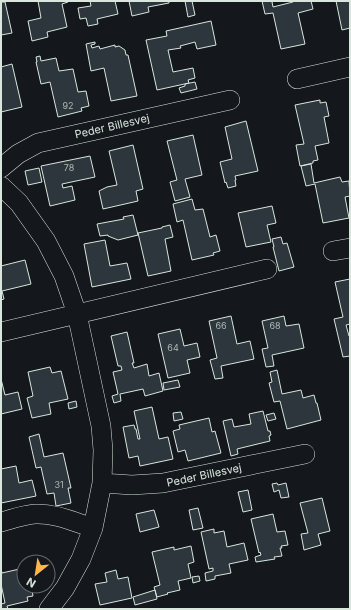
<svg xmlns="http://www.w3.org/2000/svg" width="351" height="610" viewBox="0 0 351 610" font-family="Inter,sans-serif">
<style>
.building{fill:#2c363c;stroke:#d8e6dc}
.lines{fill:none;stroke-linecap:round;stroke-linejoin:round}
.minor-casing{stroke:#d8e6dc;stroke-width:20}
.minor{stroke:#14181c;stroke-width:19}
.labels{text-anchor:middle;stroke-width:3;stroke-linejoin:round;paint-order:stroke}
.number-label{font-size:9px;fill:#adbab4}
.street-label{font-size:11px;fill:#d8e6dc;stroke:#14181c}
</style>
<rect width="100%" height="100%" fill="#14181c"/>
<path class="building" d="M38,1H68V2L62,4L67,27L47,32L48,37L32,41L28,21L41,18Z
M90,1H115L118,14L97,19L98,24L88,26L86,18L80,19L78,8L91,6Z
M129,1H169V3L148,7L149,12L132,16Z
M185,1H192L195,15L188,17Z
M262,1H274L272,2L273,7L293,2V1H311L313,9L298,13L305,44L281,49L273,13L265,14Z
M336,1H350V28L342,30Z
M1,2H5L12,33L1,35Z
M211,21L216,45L197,49L195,42L180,46L181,48L168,50L173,72L193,68L195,78L188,80L189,83L157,90L146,40L167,36L166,31Z
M95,42V44L91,45L92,48L99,46L100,49L115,45V47L119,46L125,50L126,55H128L137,96L111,101L104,68L91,71L86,44Z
M40,56L41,61L56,58L59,71L73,69L78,92L86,91L89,106L81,108L82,111L58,117L50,82L41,84L36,62H37L36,57Z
M12,64L22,107L1,112V67Z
M195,82L197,89L181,93L179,88L185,86V84Z
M320,100V103L326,102L329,116L324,117L329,143L315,146L318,160L313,161V163L300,166L296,145L304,144L295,105Z
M246,121L258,171L235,176L236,180H235L236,186L228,188L226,182L225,183L220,162L232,159L225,127Z
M193,135L202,175L185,179L190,197L175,201L170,182L177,180L167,141Z
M133,145L143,189L136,191L138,201L103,209L99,191L107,187L117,185L109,151Z
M90,156L95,177L62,184L63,188L72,186L75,200L50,206L41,166Z
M311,164L314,183L340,177L342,182L349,181L350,196L345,197L349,218L323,223L315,184L306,186L301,166Z
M39,168L42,182L28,185L25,171Z
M192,199L195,210L203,209L210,237L216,235L220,251L213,253L214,255L192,260L183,220L177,222L173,204Z
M272,206L276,223L267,225L271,242L246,247L238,213Z
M133,215L138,235L118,240L108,236V235L100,236L97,224L124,219L123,217Z
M170,225L173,237L165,239L171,271L148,276L138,233L162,228V227Z
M281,237L283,244L287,243L294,267L279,271L273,247H274L272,239Z
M105,240L110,266L127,263L131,279L92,287L84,244Z
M25,260L31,284L2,291L4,299L1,300V266Z
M350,279V324L346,325L349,336L350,335V356L343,357L334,319L343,317L335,282Z
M231,316L237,344L250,341L254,359L221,366L223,378L215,379L210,360L217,358L209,321Z
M284,316L286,326L299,324L304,348L272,355L274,366L266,367L262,349L268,348L262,321Z
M180,329L184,346L197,343L200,357L187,360L190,373L168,378L158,334Z
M127,332L134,363H132L134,368L147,364L149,376L159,373L163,391L145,396L143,389L120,394L121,401L114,403L112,396L118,394L113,372L122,370L121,366H118L111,336Z
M50,367L52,373L61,371L68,399L49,403L51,414L32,418L27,398L33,396L28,372Z
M277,370L282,394L301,390L303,398L314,395L316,403H317L321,420L287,429L280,401L274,402L269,383L272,382L270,372Z
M1,379L5,395L18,392L22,409L1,414Z
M178,380L180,387L164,390L163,383Z
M76,401L77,407L69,409L68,403Z
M152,407L159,439L168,437L173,459L140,466L138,456L129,458L123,427L134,425L135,429H136L138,439H140L134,411Z
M263,411L268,431H270L271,435L269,436L270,441L237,449L238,454L231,456L223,421L232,419L234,427L251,424L249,414Z
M181,412L183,419L174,421L173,413Z
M274,413L276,419L268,421L266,415Z
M209,418L212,432L215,431L221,453L188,461L185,450L178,452L173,431L180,429L179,425Z
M39,434L44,457L63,453L71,488H68L71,503L56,506L54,493L47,494L41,467L36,468L29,437Z
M16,466L19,483L32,480L36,496L1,503V469Z
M277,483L278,485L286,483L289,497L281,498L279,490L274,492L272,484Z
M248,490L252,510L243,512L238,492Z
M322,498L330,531L318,534L321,545L304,550L301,534L308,533L300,503Z
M198,508L203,528L193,530L189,510Z
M154,510L159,527L140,532L136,514Z
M273,514L277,532L285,531L288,545L281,546L282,548H280L282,556L274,557L275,559L256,562L255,557L261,555L260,552L259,553L251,519Z
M214,529V533L224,531L227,547L244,543L248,560L229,564L231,573L215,576V579L206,581L205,573L213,571V568L209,569L201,532Z
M191,546L194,562L188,564L191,578L178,581L180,590L167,593L168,594L157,597L154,587L160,585L152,552L174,547V550Z
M1,568L2,573L24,568V586H31L33,596L27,597L28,601L7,606L8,609H1V604L5,603L1,584Z
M116,570L118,579L128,577L132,598L100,605L95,584L107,582L105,573Z
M199,576L200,581L193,583L192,577Z
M155,590L157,599L135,605L133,597Z"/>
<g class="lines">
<defs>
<path id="minor" d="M297,79L350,67
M1,168L18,154L38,143L230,100
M1,186L19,203L46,241L64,276L77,314L101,426L103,450L102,483L93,528L81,559L65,588L49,609
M333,251L350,248
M1,332L267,269
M102,483L132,485L163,483L305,454
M1,522C12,519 23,515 35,514C55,513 74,522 93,528"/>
</defs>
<use href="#minor" class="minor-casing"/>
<use href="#minor" class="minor"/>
</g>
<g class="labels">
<g class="number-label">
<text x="68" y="109">92</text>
<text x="69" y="171">78</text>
<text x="221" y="329">66</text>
<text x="275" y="329">68</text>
<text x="173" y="351">64</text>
<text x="59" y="488">31</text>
</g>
<g class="street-label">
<text transform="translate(112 126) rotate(-13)" y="4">Peder Billesvej</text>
<text transform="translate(204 475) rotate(-12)" y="4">Peder Billesvej</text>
</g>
</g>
<rect width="351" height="610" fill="none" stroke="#d8e6dc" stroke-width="4"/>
<g transform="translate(36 574) rotate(210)"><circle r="19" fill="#14181c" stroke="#626a69"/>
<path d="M0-3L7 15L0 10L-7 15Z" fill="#ffb74d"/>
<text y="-6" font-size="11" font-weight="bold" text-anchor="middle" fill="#d8e6dc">N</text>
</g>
</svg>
